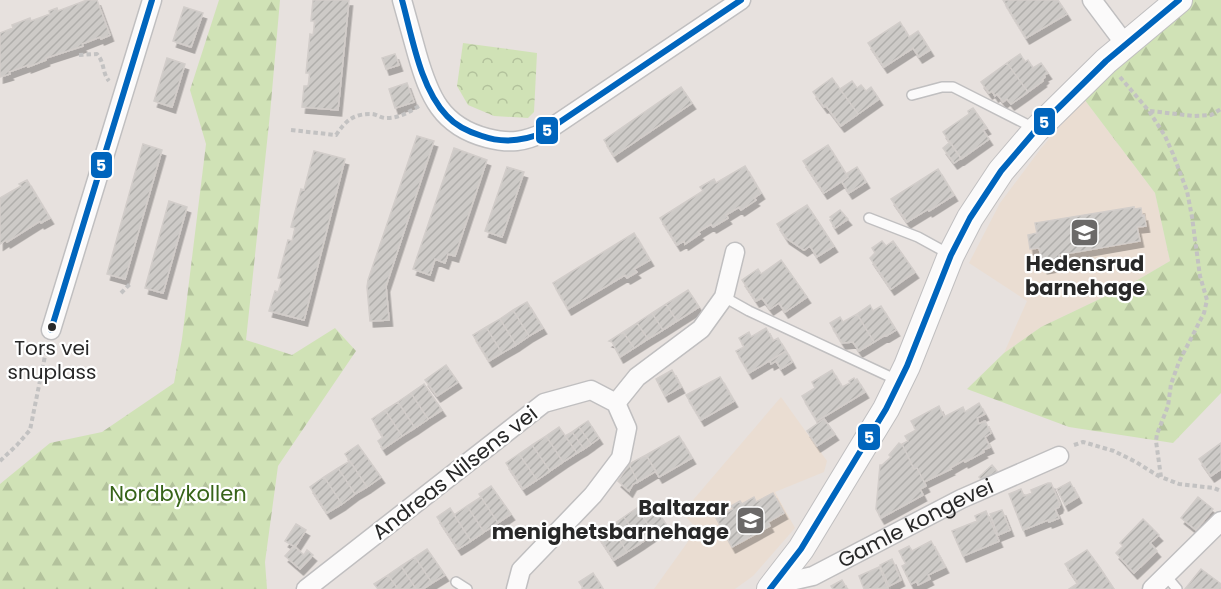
<svg xmlns="http://www.w3.org/2000/svg" width="1221" height="589" viewBox="0 0 1221 589" font-family="Poppins,sans-serif">
<style>
.education{fill:#eaddd2}
.forest{fill:url(#forest-firs)}
.park{fill:url(#park-crowns)}
.building{fill:url(#building-hatch);stroke:#d2cdca;stroke-width:1.5;filter:url(#shadow)}
.lines{fill:none;stroke-linecap:round;stroke-linejoin:round}
.service-casing{stroke:#c0bfc0;stroke-width:12}
.minor-casing{stroke:#c0bfc0;stroke-width:21}
.secondary-casing{stroke:#c0bfc0;stroke-width:28}
.path{stroke:#c3c2c2;stroke-width:4;stroke-dasharray:4.5 3;stroke-linecap:butt}
.service{stroke:#fbfafa;stroke-width:9}
.minor{stroke:#fbfafa;stroke-width:18}
.secondary{stroke:#fbfafa;stroke-width:26}
.bus-1-casing{stroke:#fff;stroke-width:10}
.bus-1{stroke:#0065bd;stroke-width:6}
.bus-dot{fill:#282828;stroke:#fff;stroke-width:2}
.labels{text-anchor:middle;stroke-width:4.5;stroke-linejoin:round;paint-order:stroke}
.bus-label{font-size:20px;fill:#282828;stroke:#fff}
.poi-label{font-size:21px;font-weight:bold;fill:#282828;stroke:#fff}
.street-label{font-size:21px;fill:#282828;stroke:#fff}
.park-label{font-size:21px;fill:#376419;stroke:#fff}
.line-badge{stroke:#fff;stroke-width:2}
.badge-label{font-size:16px;text-anchor:middle;font-weight:bold;fill:#fff}
</style>
<defs>
<pattern id="forest-firs" width="22" height="20" patternUnits="userSpaceOnUse" patternTransform="scale(1.5)"><rect width="22" height="20" fill="#d0e2b6"/><path d="M5 1l3.5 6h-7zM16 11l3.5 6h-7z" fill="#b3c29c"/></pattern>
<pattern id="park-crowns" width="20" height="18" patternUnits="userSpaceOnUse" patternTransform="scale(1.5)"><rect width="20" height="18" fill="#d0e2b6"/><path d="M2 6a3 3 0 1 1 6 0M12 15a3 3 0 1 1 6 0" fill="none" stroke="#b3c29c"/></pattern>
<pattern id="building-hatch" width="6" height="6" patternUnits="userSpaceOnUse" patternTransform="scale(1.5)"><rect width="6" height="6" fill="#cdcac7"/><path d="M-1 1l2-2M0 6l6-6M5 7l2-2" fill="none" stroke="#b0aeab"/></pattern>
<filter id="shadow"><feDropShadow dx="3.5" dy="6" stdDeviation="0" flood-color="#0004"/></filter>
</defs>
<rect width="100%" height="100%" fill="#e7e1de"/>
<path class="education" d="M1084,99L1155,193L1170,261L1129,285L1041,327L1004,353L1027,301L969,263L1000,203L1042,147Z
M781,397L827,461L824,472L775,492L795,528L753,576L735,589H654L697,529L682,513Z"/>
<path class="forest" d="M219,0H280L270,114L246,340L292,355L335,328L356,351L278,466L265,562L267,589H0V484L50,443L102,432L174,383L182,339L206,144L190,90Z
M1189,0H1221V393L1173,443L1069,427L967,389L1004,353L1041,327L1129,285L1170,261L1155,193L1084,99Z"/>
<path class="park" d="M463,43L537,53L534,112L528,118L494,116L468,105L457,86Z"/>
<path class="building" d="M87,0H97L110,35L101,39L100,37L82,44L83,46L46,58V60L28,67V65L9,72L10,74L0,77V33L13,28L12,25L30,18L31,21L50,14L49,11L57,8L58,11Z
M313,0H349L338,110L302,107L304,86H308L310,73H306L310,34L313,35L315,21H311Z
M1003,0H1058L1067,14L1026,38Z
M184,7L203,13L191,47L173,41Z
M900,22L909,37L918,31L930,50L919,57L913,48L884,67L868,43Z
M395,54L399,65L386,69L382,58Z
M1020,54L1025,62L1028,60L1033,68L1041,63L1048,73L1044,75L1045,77L1042,80L1043,81L1028,92L1007,63Z
M167,58L185,64L172,107L154,101Z
M1007,63L1028,92L1011,104L1007,99L1003,102L997,94L995,96L992,91L989,93L981,82Z
M832,78L858,114L841,126L826,106L824,107L813,92Z
M852,81L857,88L861,85L866,91L871,87L879,99L858,114L840,89Z
M407,83L414,102L395,108L389,89Z
M681,87L692,103L614,156L604,140Z
M973,108L987,128L983,130L989,139L961,159L943,132L969,114L968,111Z
M417,136L434,141L386,286L389,320L370,321L367,287L368,280Z
M950,142L961,158L954,163L943,148Z
M143,144L162,150L125,279L107,274Z
M828,145L848,177L824,193L803,161Z
M454,148L487,160L455,256L448,254L445,263L435,259L430,275L413,269Z
M314,151L345,159L304,320L269,311L275,291L278,292L282,279L278,278L288,240L292,241L295,228L291,227L301,189L304,190Z
M745,166L761,193L754,198L756,200L741,210L739,207L726,215L728,218L713,227L711,224L698,232L700,234L685,244L684,241L677,245L660,218L703,191L700,187L714,179L716,183Z
M507,167L524,172L502,237L485,231Z
M857,167L866,182L849,193L842,182L848,177L846,174Z
M938,169L954,195L929,211L928,209L907,222L891,199Z
M27,180L50,218L41,223L40,221L7,242L6,240L0,244V198L21,186L19,184Z
M169,201L187,207L163,293L145,288Z
M807,205L834,246L817,257L810,246L804,250L786,238L777,224Z
M1134,207V209L1141,208L1142,216L1144,215L1146,226L1137,227L1140,241L1059,255L1060,265L1044,268L1039,248L1030,249L1028,235L1037,233L1035,223Z
M840,210L848,219L835,228L830,220L832,219L830,217Z
M634,233L650,260L634,269L637,272L627,278L625,275L568,309L553,283Z
M882,241L886,246L893,241L915,272L891,289L870,258L875,253L872,248Z
M781,260L807,297L785,312L779,303L770,309L762,298L756,301L742,280L758,269L761,274Z
M688,290L699,307L677,321L666,304Z
M527,302L543,328L529,336L513,310Z
M666,304L677,321L663,330L652,313Z
M870,305L873,311L881,306L896,330L886,336L885,335L874,342L857,314Z
M513,310L529,336L516,345L500,319Z
M652,313L663,330L648,339L637,323Z
M857,314L874,342L859,351L853,342L842,343L830,323L840,317L843,322Z
M500,319L516,345L502,353L486,327Z
M637,323L648,339L634,348L623,332Z
M486,327L502,353L489,361L473,335Z
M766,328L773,341L778,338L786,351L749,373L736,351L744,347L739,338L749,332L751,337Z
M623,332L634,348L620,357L612,342L609,341Z
M786,351L792,362L781,369L776,361L771,364L770,361Z
M446,365L458,382L437,396L425,380Z
M672,370L681,387L665,396L656,379Z
M832,370L842,387L850,383L849,381L854,378L855,380L857,379L865,392L817,421L802,396L815,388L812,382Z
M720,377L734,401L701,420L686,395Z
M424,384L442,410L428,419L411,393Z
M411,393L428,419L415,428L398,402Z
M398,402L415,428L402,436L385,410Z
M979,403L985,414L977,418L979,424L985,421L991,433L985,437L990,447L983,450L984,452L965,462L964,460L950,468L951,469L924,482L917,468L914,469L902,444L908,441L905,436L916,430L911,421L939,406L944,417L963,407L965,412Z
M385,410L402,436L383,449L378,441L383,437L372,419Z
M824,419L835,434L817,446L807,431Z
M588,421L599,438L591,444L579,427Z
M559,427L577,453L563,462L546,436Z
M579,427L591,444L584,449L572,432Z
M572,432L584,449L577,453L565,436Z
M546,436L563,462L550,471L532,445Z
M679,436L692,458L659,477L646,455Z
M899,443L903,446L914,469L917,468L926,486L920,489L923,495L881,518L876,509L880,465H882L891,457L889,455Z
M1221,443V469L1211,476L1199,459Z
M358,445L381,477L367,487L345,454Z
M532,445L550,471L537,480L519,454Z
M519,454L537,480L523,489L506,463Z
M646,455L656,471L638,482L629,464Z
M350,461L367,487L355,494L338,468Z
M629,464L638,482L633,484L629,491L618,481Z
M992,465L997,471L985,483L979,477Z
M338,468L355,494L342,504L324,477Z
M324,477L342,504L327,513L310,487Z
M1070,482L1078,497L1065,505L1057,489Z
M1048,483H1051L1060,504L1059,507L1055,509L1059,518L1049,522L1048,520L1023,530L1009,494L1021,489L1024,496L1032,493L1031,490Z
M491,486L511,514L498,523L479,494Z
M773,493L784,513L768,522L770,526L732,547L716,518L733,509L731,506L740,501L742,504L754,497L756,502Z
M481,497L498,523L484,532L467,506Z
M1198,497L1213,509L1196,530L1181,518Z
M650,500L667,526L654,534L637,508Z
M467,506L484,532L471,541L454,515Z
M450,508L471,541L458,549L437,517Z
M637,508L654,534L641,543L624,517Z
M1002,510L1010,530L998,535L990,514Z
M986,511L999,541L963,556L952,531L977,521L975,516Z
M624,517L641,543L627,552L611,526Z
M1143,519L1159,535L1150,543L1157,551L1134,573L1116,553L1123,546L1120,543Z
M296,524L306,530L295,547L285,541Z
M611,526L627,552L614,560L597,534Z
M931,541L945,567L928,575L930,579L918,585L917,581L911,584L902,566L906,564L899,551L909,546L912,551Z
M294,546L304,555L307,550L313,555L300,569L285,556Z
M427,549L445,575L432,583L415,557Z
M1087,550L1098,565L1114,589H1069L1078,583L1065,564Z
M415,557L432,583L423,589H416L401,566Z
M892,559L901,580L889,586L880,565Z
M401,566L416,589H398L388,575Z
M879,567L888,588L864,589L859,576Z
M1201,569L1221,584V589H1185Z
M593,573L603,589H584L579,582Z
M388,575L398,589H378L374,584Z
M842,580L847,589H833L831,586Z"/>
<g class="lines">
<defs>
<path id="service" d="M912,95L942,87H953L1034,128
M869,218L918,237L949,254
M724,297L749,311L897,380
M1166,576L1177,589
M456,582L467,589"/>
<g id="minor">
<path d="M402,0C407,18 412,36 417,54C429,96 441,126 487,138C510,144 524,142 545,132L741,0"/>
<path d="M1092,0L1125,44"/>
<path d="M51,330L152,0"/>
<path d="M616,403L637,377L701,329L724,297L735,252"/>
<path id="s1" d="M775,588L773,585L813,576L961,499L1059,456"/>
<path d="M306,589L544,403L591,390L616,403L627,428L621,458L593,495L521,570L516,589"/>
<path d="M1152,589L1221,521"/>
</g>
<path id="secondary" d="M770,589L801,549L886,409L907,366L951,255L970,218L1001,171L1036,130L1106,61L1179,0"/>
</defs>
<use href="#service" class="service-casing"/>
<use href="#minor" class="minor-casing"/>
<use href="#secondary" class="secondary-casing"/>
<path class="path" d="M79,55L97,54C105,63 102,73 109,81
M1120,77L1149,111L1165,136L1173,154L1187,191L1192,217L1200,276L1207,300L1204,313L1179,362L1171,384L1168,406L1157,434L1156,441L1161,477L1179,484L1214,488L1221,491
M1150,111L1194,116L1211,115L1221,109
M291,130L336,135C345,122 352,114 370,114C376,113 381,119 388,118C399,118 409,112 419,106
M121,293L131,283
M1074,445L1083,442L1114,451L1136,462L1160,477
M0,461L17,445L30,430L47,346"/>
<use href="#service" class="service"/>
<use href="#minor" class="minor"/>
<use href="#secondary" class="secondary"/>
<defs>
<path id="bus-1" d="M402,0C412,36 420,88 447,116C456,126 469,132 482,136C504,144 524,141 545,132L741,0
M51,330L152,0
M770,589L801,549L886,409L907,366L951,255L970,218L1001,171L1036,130L1106,61L1179,0"/>
</defs>
<use href="#bus-1" class="bus-1-casing"/>
<use href="#bus-1" class="bus-1"/>
</g>
<defs>
<symbol id="school-square" viewBox="-11 -11 22 22"><rect x="-9" y="-9" width="18" height="18" rx="4" fill="#6b6968" stroke="#fff"/><path d="M0-5L7-2L0 1L-7-2ZM-4 1L0 2.5L4 1V4Q0 6-4 4Z" fill="#fff"/></symbol>
</defs>
<g fill-rule="evenodd">
<use href="#school-square" x="1068" y="216" width="33" height="33"/>
<use href="#school-square" x="734" y="504" width="33" height="33"/>
</g>
<circle class="bus-dot" cx="52" cy="327" r="5"/>
<g class="labels">
<g class="bus-label">
<text x="52" y="355">Tors vei<tspan x="52" dy="24">snuplass</tspan></text>
</g>
<g class="poi-label">
<text x="1085" y="271">Hedensrud<tspan x="1085" dy="24">barnehage</tspan></text>
<text x="729" y="515" text-anchor="end">Baltazar<tspan x="729" dy="24">menighetsbarnehage</tspan></text>
</g>
<g class="street-label">
<text transform="translate(455 473) rotate(-38)" y="7">Andreas Nilsens vei</text>
<text dy="7" stroke="none"><textPath href="#s1" startOffset="160">Gamle kongevei</textPath></text>
</g>
<g class="park-label">
<text x="178" y="501">Nordbykollen</text>
</g>
</g>
<g class="line-badge">
<rect x="1033" y="107" width="23" height="29" rx="6" fill="#0065bd"/>
<rect x="535" y="116" width="24" height="29" rx="6" fill="#0065bd"/>
<rect x="90" y="151" width="23" height="28" rx="6" fill="#0065bd"/>
<rect x="857" y="423" width="24" height="28" rx="6" fill="#0065bd"/>
</g>
<g class="badge-label">
<text x="1044" y="128">5</text>
<text x="547" y="136">5</text>
<text x="101" y="171">5</text>
<text x="869" y="443">5</text>
</g>
</svg>
